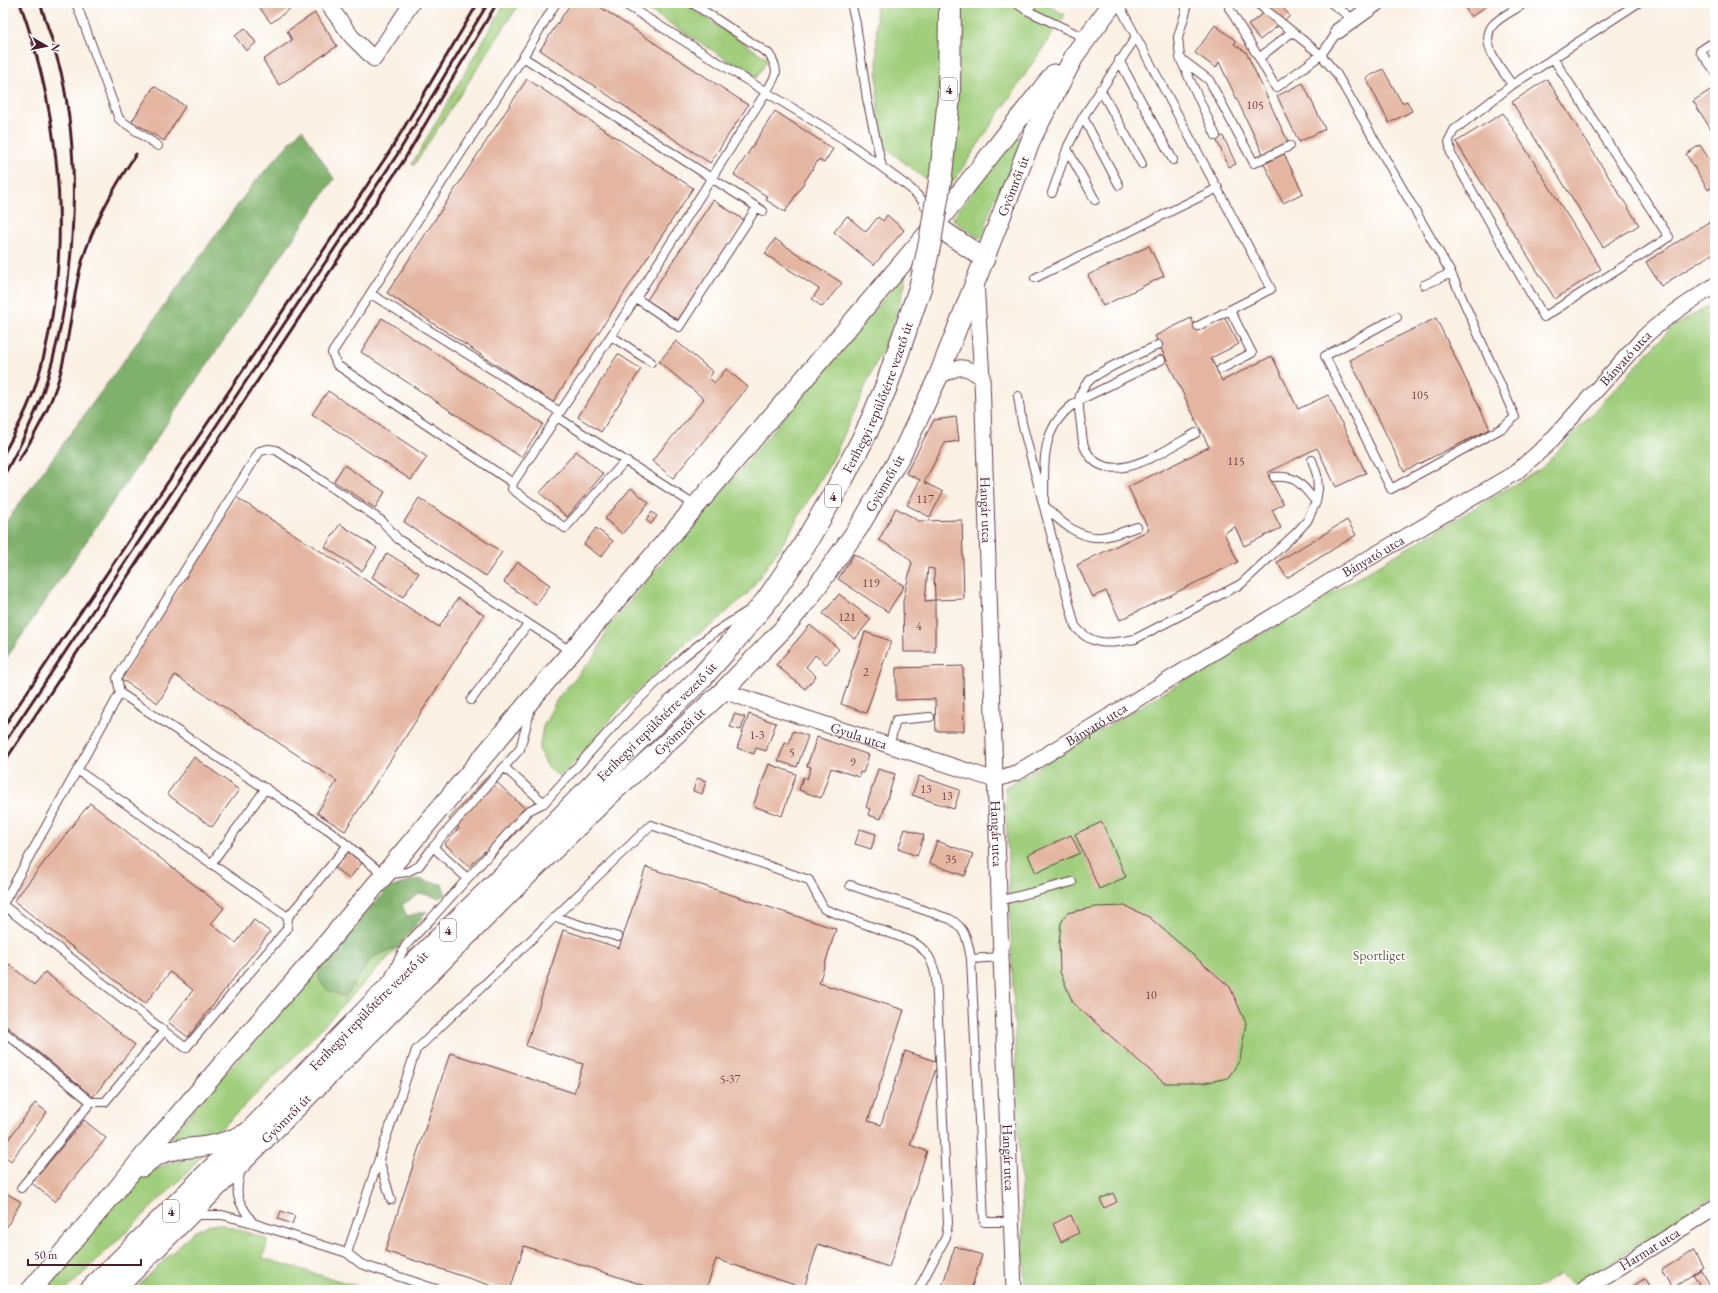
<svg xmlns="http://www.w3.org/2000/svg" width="1718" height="1293" viewBox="0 0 1718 1293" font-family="'EB Garamond',serif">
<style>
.green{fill:#a0ce7c;stroke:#757654}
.forest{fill:#80b16c;stroke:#65684c}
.building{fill:#e4b6a1}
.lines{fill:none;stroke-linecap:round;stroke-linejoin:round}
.service-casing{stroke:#643e47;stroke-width:10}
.minor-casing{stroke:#643e47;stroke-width:17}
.tertiary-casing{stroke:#643e47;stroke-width:21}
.primary-casing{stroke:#643e47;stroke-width:24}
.service{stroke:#fff;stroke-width:8}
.minor{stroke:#fff;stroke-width:15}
.tertiary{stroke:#fff;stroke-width:19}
.primary{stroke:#fff;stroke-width:22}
.rail{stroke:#4a1f2b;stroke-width:3}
.primary-bridge-casing{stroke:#643e47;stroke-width:24;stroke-linecap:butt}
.primary-bridge{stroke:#fff;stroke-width:22}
.labels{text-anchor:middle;stroke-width:3;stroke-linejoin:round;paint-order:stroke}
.number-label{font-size:12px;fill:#704548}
.shield{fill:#fff;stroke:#80626b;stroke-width:1}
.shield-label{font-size:13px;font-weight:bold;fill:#4a1f2b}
.street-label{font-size:14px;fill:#4a1f2b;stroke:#fff}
.park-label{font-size:14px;fill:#685c47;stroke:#fff}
</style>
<rect width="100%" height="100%" fill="#fff"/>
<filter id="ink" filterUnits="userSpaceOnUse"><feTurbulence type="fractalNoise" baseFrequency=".025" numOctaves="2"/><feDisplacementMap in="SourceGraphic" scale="8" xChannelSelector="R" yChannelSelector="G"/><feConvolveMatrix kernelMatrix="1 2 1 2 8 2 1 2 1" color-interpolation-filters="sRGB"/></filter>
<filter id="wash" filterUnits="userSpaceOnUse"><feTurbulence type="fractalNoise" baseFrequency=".012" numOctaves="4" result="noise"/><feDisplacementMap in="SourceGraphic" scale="16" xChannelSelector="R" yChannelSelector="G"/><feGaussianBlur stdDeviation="0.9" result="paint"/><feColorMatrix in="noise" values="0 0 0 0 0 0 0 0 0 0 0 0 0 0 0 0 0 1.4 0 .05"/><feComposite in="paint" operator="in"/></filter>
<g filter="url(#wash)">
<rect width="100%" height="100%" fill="#faf0e3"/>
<path class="green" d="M505,3H520L414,165L412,164Z
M638,3H683L768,59L756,78Z
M876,3H1044L1065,15L947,191L924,178L886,148L878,119Z
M1020,136H1023L1011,169L993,202L986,222L985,235L981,239L954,221L953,217L1011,144Z
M905,273V285L893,324L834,457L780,548L748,593L713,624L687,642L624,704L565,773L559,776L549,769L539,751L543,727L557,699L596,654L608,627Z
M1715,302V1195L1576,1285L1559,1274L1534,1290H1025L1005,787L1542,468L1672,327Z
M399,946L299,1052L225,1125L207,1135L190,1137H170L325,959L345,997L371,958Z
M202,1155L187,1173L66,1290H41L126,1191L143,1174L173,1162Z
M220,1224L268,1239L263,1258L370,1290H134L192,1233L208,1225Z"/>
<path class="forest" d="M302,129L334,179L3,663V526L253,184Z
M416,879L442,884L446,894L439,898L420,893L402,905L407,916L427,911L399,946L372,957L345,997L327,990L318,978L325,959L387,889Z"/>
<g id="blocks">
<path class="building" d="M256,3H298L271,23Z
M571,3H594L748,105L710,163L540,50Z
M1276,3H1279L1290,16L1260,40L1248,25Z
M1462,3H1491L1471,17Z
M315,13L337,46L279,85L263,60L292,40L287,31Z
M1215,25L1236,41L1234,44L1246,52L1288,142L1263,154L1219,62L1216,68L1195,53Z
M245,28L256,43L246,51L235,36Z
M1383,69L1402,103L1407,101L1412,111L1389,123L1366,78Z
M527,79L693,188L553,402L387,293Z
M1547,79L1639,225L1603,247L1512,102Z
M1303,83L1325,129L1299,142L1277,96Z
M154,86L185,106L164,141L132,121Z
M1715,87V136L1693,101Z
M775,111L833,149L824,163L819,159L785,212L766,200L768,197L734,175Z
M1503,113L1601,269L1555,299L1456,142Z
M1223,136L1236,164L1229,167L1216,139Z
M1700,145L1715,168V185L1708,190L1686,154Z
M1284,154L1303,193L1283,203L1264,164Z
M713,200L744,220L678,320L647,300Z
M887,215L904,230L874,265L834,232L847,216L866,232L878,217L883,221Z
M1715,218V252L1661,286L1646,262Z
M775,239L842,283L822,307L812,299L819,289L765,254Z
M1149,246L1164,276L1103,306L1088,275Z
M1224,317L1239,344L1211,358L1222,381L1272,356L1298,409L1328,395L1366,473L1336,487L1317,448L1267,473L1283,504L1272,510L1281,528L1244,546L1235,527L1224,533L1238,562L1120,620L1106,591L1093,597L1077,565L1149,530L1128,487L1209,447L1155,336L1191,318L1197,331Z
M382,318L543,424L521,457L361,352Z
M1436,318L1490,429L1404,471L1350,360Z
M676,341L713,372L709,378L715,383L726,369L748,387L673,478L652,461L704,399L659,362Z
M618,354L641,369L601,432L578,417Z
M328,391L427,457L411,480L312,414Z
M956,417L959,441L945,443L924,482L943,492L930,517L907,505L920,480L906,473L934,420Z
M576,451L603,474L567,517L540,493Z
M344,465L385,492L375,508L334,481Z
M631,488L649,503L622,534L605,519Z
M236,497L439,627L458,598L484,615L345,831L317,813L337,781L175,675L158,703L121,679Z
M419,498L502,552L486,576L404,522Z
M896,508L919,521L962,520L964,599L935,600L934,569L928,568L925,601L935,600V652H904L903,601L912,562L902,553L879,540Z
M652,512L657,516L651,524L646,520Z
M1347,520L1356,535L1287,578L1277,562Z
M340,524L377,548L362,571L325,547Z
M596,528L613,541L601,557L584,544Z
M387,553L419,573L403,597L372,577Z
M854,554L904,586L888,612L838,579Z
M518,562L550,585L536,605L504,582Z
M839,594L871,619L855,639L823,614Z
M810,625L839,649L826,664L815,655L806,667L816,676L805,689L776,665Z
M865,632L891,641L866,713L841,704Z
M963,666L964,731H936L935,699L896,700V668Z
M734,714L745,717L741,730L730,727Z
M749,714L776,723L766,751L756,748L754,754L737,748Z
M793,731L808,736L797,767L778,761L785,743L789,744Z
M817,737L869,755L863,773L860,772L859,777L831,768L821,798L799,790L803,777L807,779L811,767L807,766Z
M194,757L239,790L212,827L167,794Z
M769,764L796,774L782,816L753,806Z
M878,769L895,774L881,819L868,815L870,809L866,807Z
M489,775L532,815L492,859L484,851L469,867L445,844L459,828L449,819Z
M919,776L960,790L954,809L912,795Z
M697,778L706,781L702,794L693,791Z
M90,803L224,908L211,924L236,943L254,920L270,932L188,1037L168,1022L193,990L170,972L145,1004L14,901Z
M1102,822L1126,877L1099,889L1075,834Z
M860,829L876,834L871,849L855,844Z
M905,829L924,835L917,856L898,849Z
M1071,835L1080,853L1036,873L1028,855Z
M937,841L973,854L965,876L929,863Z
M348,852L362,863L349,879L335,868Z
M646,867L836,929L819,983L904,1010L868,1121L881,1125L905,1051L938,1062L910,1145L927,1151L889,1267L818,1244L804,1288L716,1259L706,1290H658L524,1246L510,1290H505L385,1251L450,1053L574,1093L583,1064L526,1046L563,930L619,948Z
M1125,906L1149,917L1230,987L1246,1023L1240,1060L1228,1078L1204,1083H1164L1073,1003L1060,972L1059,943L1061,923L1067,913L1095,907Z
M3,959L34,985L45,972L135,1045L93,1097L3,1023Z
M35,1103L47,1112L11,1161L3,1155V1147Z
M84,1120L106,1138L55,1202L32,1183Z
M3,1191L21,1202L3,1233Z
M1113,1193L1117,1202L1104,1208L1100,1199Z
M281,1211L295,1216L292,1224L278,1219Z
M1071,1215L1079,1233L1061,1242L1053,1224Z
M955,1246L982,1255L971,1290H941Z
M1693,1250L1703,1267L1673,1288L1662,1270Z
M1701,1270L1713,1290H1688L1699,1283L1693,1274Z
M1644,1279L1651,1290H1627Z"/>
</g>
</g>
<g filter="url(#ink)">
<use href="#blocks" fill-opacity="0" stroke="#643e47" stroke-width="1"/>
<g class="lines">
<defs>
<path id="service" d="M75,3L78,8L119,119L158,146
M556,3L523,57L332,353L337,365L513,483L636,298L766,92L845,140L910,188L922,200L930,215
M623,3L766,92C777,75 780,71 769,54L692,3
M851,3L856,24L867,99L882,167
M1016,3L1026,10L1087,39
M1118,3L1271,289L1198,326
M1185,3L1186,11L1178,37L1180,58L1216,136
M1232,3L1229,8L1259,58L1276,88L1321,55L1338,31
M1257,3L1321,55L1336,73L1451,273L1515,417L1504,427L1391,489L1325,356L1397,317
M1331,3L1353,19
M1026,10L1034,3
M1715,41L1700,51L1715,71
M523,57L763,211
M1180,58L1209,80L1254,163L1290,146
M1259,58L1292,32
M1553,58L1669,237L1544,317L1451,154L1449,140L1454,130L1512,85L1638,3
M1119,60L1173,160
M1512,85C1502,69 1479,45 1492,26C1499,17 1515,10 1525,3
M1100,89L1142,164
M1083,117L1119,185
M1067,149L1095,200
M1052,193L1068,146L1083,117L1136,37
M1035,278L1218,188
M1424,285L1451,273
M371,294L560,412
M636,298L679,327L757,207
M611,336L651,362
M1158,345C1142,353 1098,370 1088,382C1075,396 1079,408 1081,425C1082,432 1082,440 1084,446C1104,495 1168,448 1196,433
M1221,369L1252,353L1230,310
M1018,396L1022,423L1075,626C1091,647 1112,644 1135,639L1241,584L1296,533L1307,521L1316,502L1318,489L1317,475L1312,460
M557,417L696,506
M1274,477C1297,475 1302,485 1316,502
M513,483L512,489L565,528L625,461
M1137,527C1125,531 1113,536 1101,537C1078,539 1058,520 1044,505C1045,463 1038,428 1078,401L1161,360
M120,693L330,831L384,875L407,872L419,866L433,847L520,749L531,708
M471,700L528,624
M889,746L896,720L930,717
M504,767L544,803
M77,770L288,917
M433,847L467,878
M211,864L266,788
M850,885L950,919C966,928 968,942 971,959L984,1222H1011
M999,901L1072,882
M3,904L120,693L117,678L260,451L269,449L276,450L382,521L398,539L572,652
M3,905L164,1031
M555,917L618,937
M971,959L1001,957
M390,976L406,945L431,919L528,811L544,803L630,708L682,658L712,634L748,611
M3,1031L91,1102
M379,1159L391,1200
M241,1169C234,1197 237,1199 253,1223
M21,1188L91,1102H105L164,1031L186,1048L287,929L288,917L348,845
M193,1215H222L253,1223L347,1253L361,1264L439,1290
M347,1253L416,1050L651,825L809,880L824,909L911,941C927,949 933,961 936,978L948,1223L946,1237L918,1290"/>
<g id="minor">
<path d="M327,3L352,37L374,59L412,3"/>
<path d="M1338,31L1377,3"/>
<path id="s1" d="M976,282L982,378L1001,957L1014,1290"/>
<path d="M938,377C958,366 964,363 982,378"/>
<path id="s2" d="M723,691L995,780"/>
<path id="s3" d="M995,780L1018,772L1347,571L1515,473L1547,445L1643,338C1665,317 1690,302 1715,285"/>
<path id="s4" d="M1583,1290L1715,1208"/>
</g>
<g id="tertiary">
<path d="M935,225L985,259"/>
<path d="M142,1167C169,1142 190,1152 220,1143C230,1141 240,1136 249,1132"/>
<path d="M31,1290L114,1193L151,1147L313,960L534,696L935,225L1054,74"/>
<path id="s5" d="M115,1290L524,879L610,795L723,691L784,628L809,598L859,527L902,453L938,377L1033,135L1076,53L1113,3"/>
</g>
<g id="primary">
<path d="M941,175L949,97L950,3"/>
<path id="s6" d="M91,1290L251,1131L379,998L517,863L626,751L701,678L732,643L768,599L800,552L837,489L867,431L886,387L920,288"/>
</g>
</defs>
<use href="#service" class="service-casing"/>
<use href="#minor" class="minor-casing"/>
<use href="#tertiary" class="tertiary-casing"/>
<use href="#primary" class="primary-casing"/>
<use href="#service" class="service"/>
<use href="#minor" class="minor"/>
<use href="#tertiary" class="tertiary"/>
<use href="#primary" class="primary"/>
<path class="rail" d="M3,455C16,431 29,407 37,381C74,258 63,123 20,3
M18,461C38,431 56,397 63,362C70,331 73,299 80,269C90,230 114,187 136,154
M3,477C18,450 33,422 43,392C75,298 83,169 61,72C55,49 48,26 40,3
M3,728L390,151L478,3
M3,745L397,155L488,3
M3,764L404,160L497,3"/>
<defs>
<path id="primary-bridge" d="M920,288L930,242L941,175"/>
</defs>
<use href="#primary-bridge" class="primary-bridge-casing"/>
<use href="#primary-bridge" class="primary-bridge"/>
</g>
</g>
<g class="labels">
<g class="number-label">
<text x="1255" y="109">105</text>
<text x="1420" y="399">105</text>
<text x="1236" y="465">115</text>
<text x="925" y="503">117</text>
<text x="871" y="587">119</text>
<text x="847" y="621">121</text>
<text x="919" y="630">4</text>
<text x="866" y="676">2</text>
<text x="757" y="739">1-3</text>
<text x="792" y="756">5</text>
<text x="853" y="766">9</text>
<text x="926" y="793">13</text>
<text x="947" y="800">13</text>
<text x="951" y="863">35</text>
<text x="1151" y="999">10</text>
<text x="730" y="1083">5-37</text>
</g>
<g class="shield">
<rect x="941" y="78" width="16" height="22" rx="3"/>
<rect x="825" y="485" width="16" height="22" rx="3"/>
<rect x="440" y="919" width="16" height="22" rx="3"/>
<rect x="163" y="1200" width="16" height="22" rx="3"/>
</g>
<g class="shield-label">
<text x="949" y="94">4</text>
<text x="833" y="501">4</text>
<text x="448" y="935">4</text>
<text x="171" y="1216">4</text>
</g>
<g class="street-label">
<text dy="5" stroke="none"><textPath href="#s5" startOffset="1442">Gyömrői út</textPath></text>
<text dy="5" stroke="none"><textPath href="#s3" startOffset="764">Bányató utca</textPath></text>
<text dy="5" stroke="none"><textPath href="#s6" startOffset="1198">Ferihegyi repülőtérre vezető út</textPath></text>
<text dy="5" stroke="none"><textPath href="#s5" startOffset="1118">Gyömrői út</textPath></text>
<text dy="5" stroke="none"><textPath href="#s1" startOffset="228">Hangár utca</textPath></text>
<text dy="5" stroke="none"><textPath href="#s3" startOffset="440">Bányató utca</textPath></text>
<text dy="5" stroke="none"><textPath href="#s6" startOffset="802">Ferihegyi repülőtérre vezető út</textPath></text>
<text dy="5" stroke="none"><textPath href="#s3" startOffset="116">Bányató utca</textPath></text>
<text dy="5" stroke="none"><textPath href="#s5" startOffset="794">Gyömrői út</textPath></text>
<text dy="5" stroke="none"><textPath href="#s2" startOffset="143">Gyula utca</textPath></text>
<text dy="5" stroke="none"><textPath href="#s1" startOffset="552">Hangár utca</textPath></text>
<text dy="5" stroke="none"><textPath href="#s6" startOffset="394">Ferihegyi repülőtérre vezető út</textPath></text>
<text dy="5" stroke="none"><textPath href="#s5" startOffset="242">Gyömrői út</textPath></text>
<text dy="5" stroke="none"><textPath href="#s1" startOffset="876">Hangár utca</textPath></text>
<text dy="5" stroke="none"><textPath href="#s4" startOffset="78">Harmat utca</textPath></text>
</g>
<g class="park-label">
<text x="1379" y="960">Sportliget</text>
</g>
</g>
<rect width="1718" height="1293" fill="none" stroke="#fff" stroke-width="16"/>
<g transform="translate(46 46) rotate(99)" stroke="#ffffff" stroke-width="3" paint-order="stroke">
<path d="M0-3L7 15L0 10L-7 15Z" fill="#4a1f2b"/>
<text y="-6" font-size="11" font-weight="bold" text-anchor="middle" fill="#4a1f2b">N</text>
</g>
<path d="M28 1259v6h113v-6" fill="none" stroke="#4a1f2b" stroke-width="2"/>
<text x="34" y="1259" font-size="12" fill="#4a1f2b" stroke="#ffffff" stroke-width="3" paint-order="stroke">50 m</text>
</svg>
